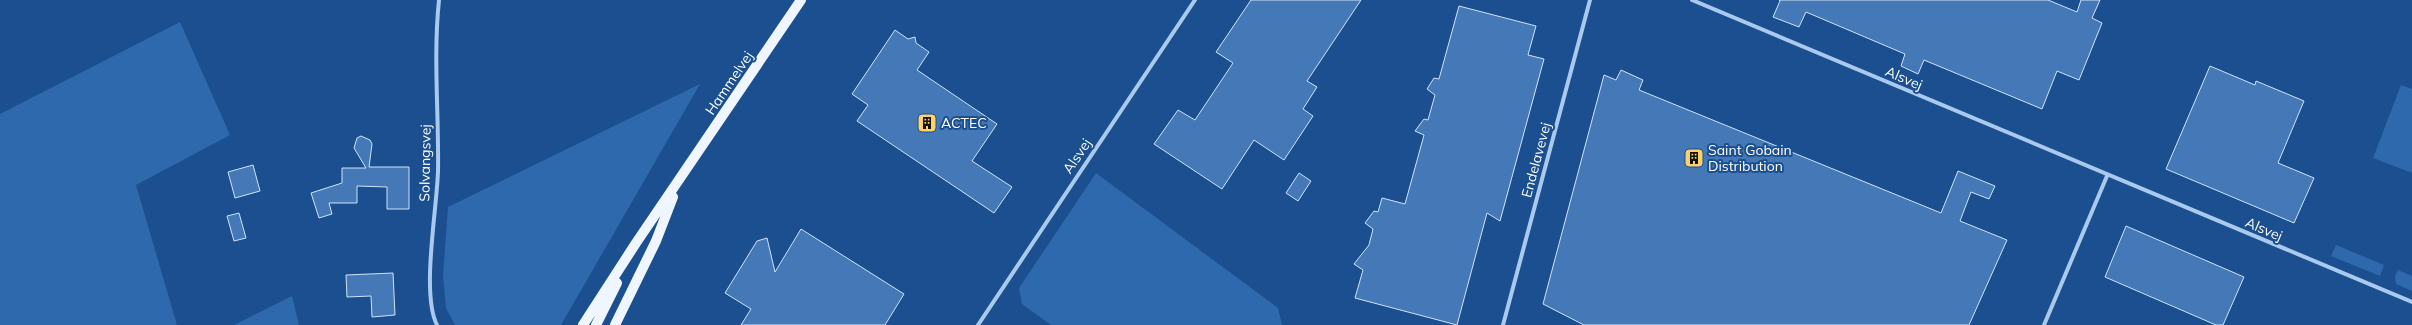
<svg xmlns="http://www.w3.org/2000/svg" width="2412" height="325" viewBox="0 0 2412 325" font-family="Mulish,sans-serif">
<style>
.green{fill:#2e69ad}
.building{fill:#4478b7;stroke:#cfe3fa}
.lines{fill:none;stroke-linecap:round;stroke-linejoin:round}
.street{stroke:#a9c9ee;stroke-width:4}
.primary{stroke:#f0f6ff;stroke-width:10}
.labels{text-anchor:middle;stroke-width:4;stroke-linejoin:round;paint-order:stroke}
.street-label{font-size:14px;fill:#fff;stroke:#1b4f8f}
.poi-label{font-size:14px;fill:#fff;stroke:#1b4f8f;text-anchor:start}
</style>
<rect width="100%" height="100%" fill="#1b4f8f"/>
<path class="green" d="M180,22L230,135L136,185L177,325H0V114Z
M700,84L561,325H455L446,308L443,276L448,207Z
M2401,85L2412,89V173L2373,158Z
M1096,173L1278,308L1282,325H1051L1022,304L1019,288Z
M2336,245L2384,265L2380,276L2331,256Z
M2398,270L2412,276V291L2396,284L2395,276Z
M292,296L299,325H234Z"/>
<path class="building" d="M1251,0H1361L1307,81L1317,87L1303,109L1313,116L1284,160L1254,140L1222,189L1154,144L1178,110L1195,120L1233,63L1216,52Z
M1779,0H2048L2077,12L2081,0H2100L2092,18L2102,23L2079,80L2057,71L2042,109L1924,60L1918,74L1901,66L1905,54L1806,12L1799,27L1773,17L1780,1Z
M1459,6L1536,26L1528,55L1544,59L1500,221L1487,213L1457,325L1355,298L1363,270L1354,264L1369,245L1373,229L1365,223L1374,211L1378,212L1382,198L1405,204L1424,135L1415,131L1424,119L1428,120L1435,95L1427,89L1434,78L1439,79Z
M895,30L908,39L915,37L916,43L929,52L917,70L997,124L972,161L1012,187L994,213L857,121L868,105L852,94Z
M2210,66L2255,85L2256,81L2304,101L2278,163L2314,178L2294,223L2166,169Z
M1621,70L1643,80L1639,90L1941,213L1958,171L1995,186L1989,199L1971,192L1960,221L2007,240L1969,325H1584L1543,304L1604,75L1616,80Z
M361,136L370,140L372,144L369,167H409V209H387V187L357,186V203H329L332,214L319,218L311,193L342,183V168H366L354,148L357,138Z
M253,165L260,191L235,198L228,172Z
M1299,173L1311,181L1298,201L1286,193Z
M239,213L246,238L234,241L227,216Z
M2126,226L2244,277L2223,325H2216L2105,277Z
M801,229L904,294L885,325H741L751,309L725,293L757,241L767,238L775,272Z
M393,273L395,315L372,317L371,296L347,297L346,275Z"/>
<g class="lines">
<path class="street" d="M1692,0L2412,302
M437,325C421,294 437,209 438,171C439,114 433,57 439,0
M978,325L1195,0
M1503,325L1590,0
M2044,325L2107,176"/>
<path class="primary" d="M583,325L636,243L801,0
M596,325L617,283
M615,325L656,241L673,197"/>
</g>
<defs>
<symbol id="building-square" viewBox="-11 -11 22 22"><rect x="-9" y="-9" width="18" height="18" rx="4" fill="#ffd166" stroke="#1b4f8f"/><path d="M-4-6H4V6H1V3H-1V6H-4ZM-2.5-4.3h1.7v1.8h-1.7ZM.8-4.3h1.7v1.8H.8ZM-2.5-1h1.7V.8h-1.7ZM.8-1h1.7V.8H.8Z" fill="#111"/></symbol>
</defs>
<g fill-rule="evenodd">
<use href="#building-square" x="916" y="112" width="22" height="22"/>
<use href="#building-square" x="1683" y="147" width="22" height="22"/>
</g>
<g class="labels">
<g class="street-label">
<text transform="translate(1904 78) rotate(23)" y="5">Alsvej</text>
<text transform="translate(729 83) rotate(-56)" y="5">Hammelvej</text>
<text transform="translate(1077 156) rotate(-56)" y="5">Alsvej</text>
<text transform="translate(1536 160) rotate(-75)" y="5">Endelavevej</text>
<text transform="translate(425 163) rotate(-89)" y="5">Solvangsvej</text>
<text transform="translate(2264 229) rotate(23)" y="5">Alsvej</text>
</g>
<g class="poi-label">
<text x="941" y="128">ACTEC</text>
<text x="1708" y="155">Saint Gobain<tspan x="1708" dy="16">Distribution</tspan></text>
</g>
</g>
</svg>
